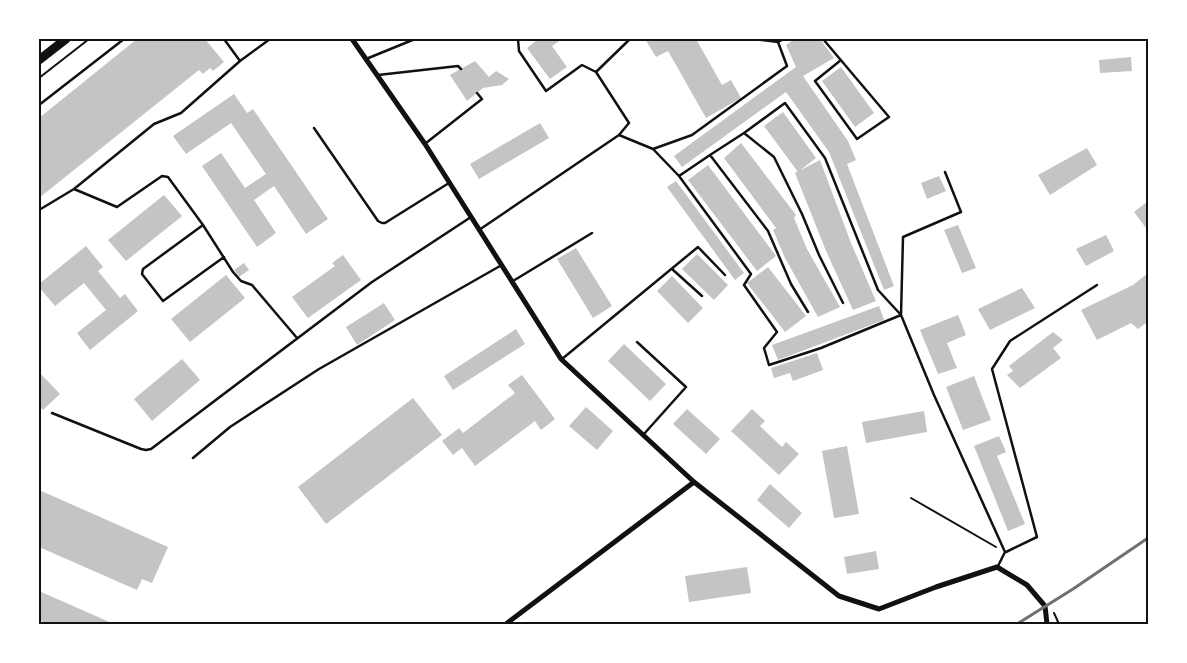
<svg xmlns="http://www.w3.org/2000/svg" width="1187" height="663" viewBox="0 0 1187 663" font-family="Montserrat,sans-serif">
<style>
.building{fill:#c4c4c4}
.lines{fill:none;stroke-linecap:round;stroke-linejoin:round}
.path{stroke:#111;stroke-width:2}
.service{stroke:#111;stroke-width:2.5}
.minor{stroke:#111;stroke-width:5}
.primary{stroke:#111;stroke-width:9}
.rail{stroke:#707070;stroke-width:3}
.neatline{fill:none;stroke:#111;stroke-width:2}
</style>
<rect width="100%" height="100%" fill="#fff"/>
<path class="building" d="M137,39H205L224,62L213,71L210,68L203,74L199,70L39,198V118Z
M534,39H562L552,46L567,67L550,79L527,48L536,41Z
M645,39H696L722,85L731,80L741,98L706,118L668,51L656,57Z
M795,39H820L834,58L803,76L848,141L856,160L847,164L894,286L884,290L829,152L786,92L682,167L674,156L796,67L786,45Z
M1131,57L1132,71L1100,73L1099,60Z
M475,61L489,77L496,71L509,79L502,85L483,88L467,101L450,75Z
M841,67L874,113L855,127L822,81Z
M234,94L247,113L253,109L328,219L306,234L274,186L254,200L276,233L257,247L202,166L221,153L245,188L266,174L231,123L186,154L173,136Z
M783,112L816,158L798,172L764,126Z
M540,123L549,138L479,179L470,164Z
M741,143L796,215L794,218L807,249L840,307L818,317L785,258L773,230L776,228L724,158Z
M1087,148L1097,165L1050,195L1038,175Z
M820,160L851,243L876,301L853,310L826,251L795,173Z
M708,165L776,256L757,271L688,180Z
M939,176L946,191L927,199L921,183Z
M676,181L744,273L735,280L667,187Z
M164,195L182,216L126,261L108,240Z
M1148,201V226L1146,228L1134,212Z
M958,225L976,268L962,273L944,230Z
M1106,235L1114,251L1086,266L1076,249Z
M86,246L103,267L98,271L120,298L125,294L138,311L90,350L77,333L106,310L84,283L55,306L39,287V284Z
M576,248L612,306L593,318L557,259Z
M697,254L728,285L714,300L682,269Z
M343,255L361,280L308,318L292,297L335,266L332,263Z
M244,263L249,270L239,277L234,270Z
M768,267L806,316L785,332L747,283Z
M1148,273V325L1146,323L1138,329L1131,323L1097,340L1081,310L1133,285Z
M226,275L245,298L190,342L171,319Z
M672,276L703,308L688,323L657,291Z
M1022,288L1035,308L990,330L978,309Z
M384,303L395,320L357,345L346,327Z
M879,306L884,320L778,360L772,345Z
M958,315L966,335L947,343L957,368L938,374L920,330Z
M516,329L525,344L453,390L444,376Z
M1053,332L1063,340L1053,348L1061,358L1020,388L1007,375L1013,371L1009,366Z
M624,344L666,384L650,401L608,361Z
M817,353L823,370L793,381L790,373L774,378L771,368Z
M182,359L200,380L152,421L134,399Z
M39,372L60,394L43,410L39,406Z
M522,375L555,419L541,430L535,421L475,466L462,448L453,455L442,441L459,428L463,433L515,393L508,385Z
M974,376L991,420L963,430L946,387Z
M413,398L442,435L326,524L298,487Z
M586,407L613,431L597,450L569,426Z
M687,409L720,439L706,454L673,424Z
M752,409L765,421L760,426L782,447L786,442L799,454L779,475L731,431Z
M924,411L927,432L866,443L862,422Z
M999,436L1006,452L997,456L1025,524L1008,531L974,446Z
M847,446L859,514L834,518L822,451Z
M770,484L802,513L789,528L757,500Z
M39,490L168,547L152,583L142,579L137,590L39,547Z
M876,551L879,569L847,574L844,557Z
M747,567L751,593L689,602L685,576Z
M39,591L114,624H47L39,620Z"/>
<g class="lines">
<path class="path" d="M39,78L89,39
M911,498L996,547
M1054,613L1059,624"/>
<path class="service" d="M224,39L240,61L270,39
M518,39L519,51L546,91L582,65L596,72
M823,39L889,117L857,139L815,81L841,60
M778,42L784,39
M366,59L415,39
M378,75L458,66L461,69
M39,105L124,39
M314,128L378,221L382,223H385L449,183
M619,135L653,149L679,176L751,274L744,285L777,332L764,348L769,365L821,348L901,315L878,290L825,158L785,103L744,133
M426,143L482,99L477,93
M653,149L692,135L787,66L778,42L753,39
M710,155L744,133L774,157L802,214L819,255L843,303
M945,172L961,212L903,237L901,315L934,395L1005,552L998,566
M679,176L710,155L768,231L791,284L808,312
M74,189L154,124L181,113L240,61
M39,210L74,189L117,207L162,176L168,177L203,225L233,272L241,281L252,285L297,338
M203,225L143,269L142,274L163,301L224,257
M479,230L619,135L629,123L596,72L630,39
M672,269L702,296
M513,281L592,233
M637,342L686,387L644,434
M562,359L698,247L725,275
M52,413L141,449L146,450L151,449L372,282L471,217
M193,458L230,427L319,369L500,266
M1006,552L1037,537L992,369L1010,341L1097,285"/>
<path class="minor" d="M352,39L425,144L561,359L694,482L839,596L879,609L936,587L997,567L1027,585L1045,606L1047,624
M506,624L694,482"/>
<path class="primary" d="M39,60L66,39"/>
<path class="rail" d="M1017,624L1073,589L1148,538"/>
</g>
<rect width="1187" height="663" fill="none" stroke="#ffffff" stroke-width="80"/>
<rect x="40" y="40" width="1107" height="583" class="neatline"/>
</svg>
